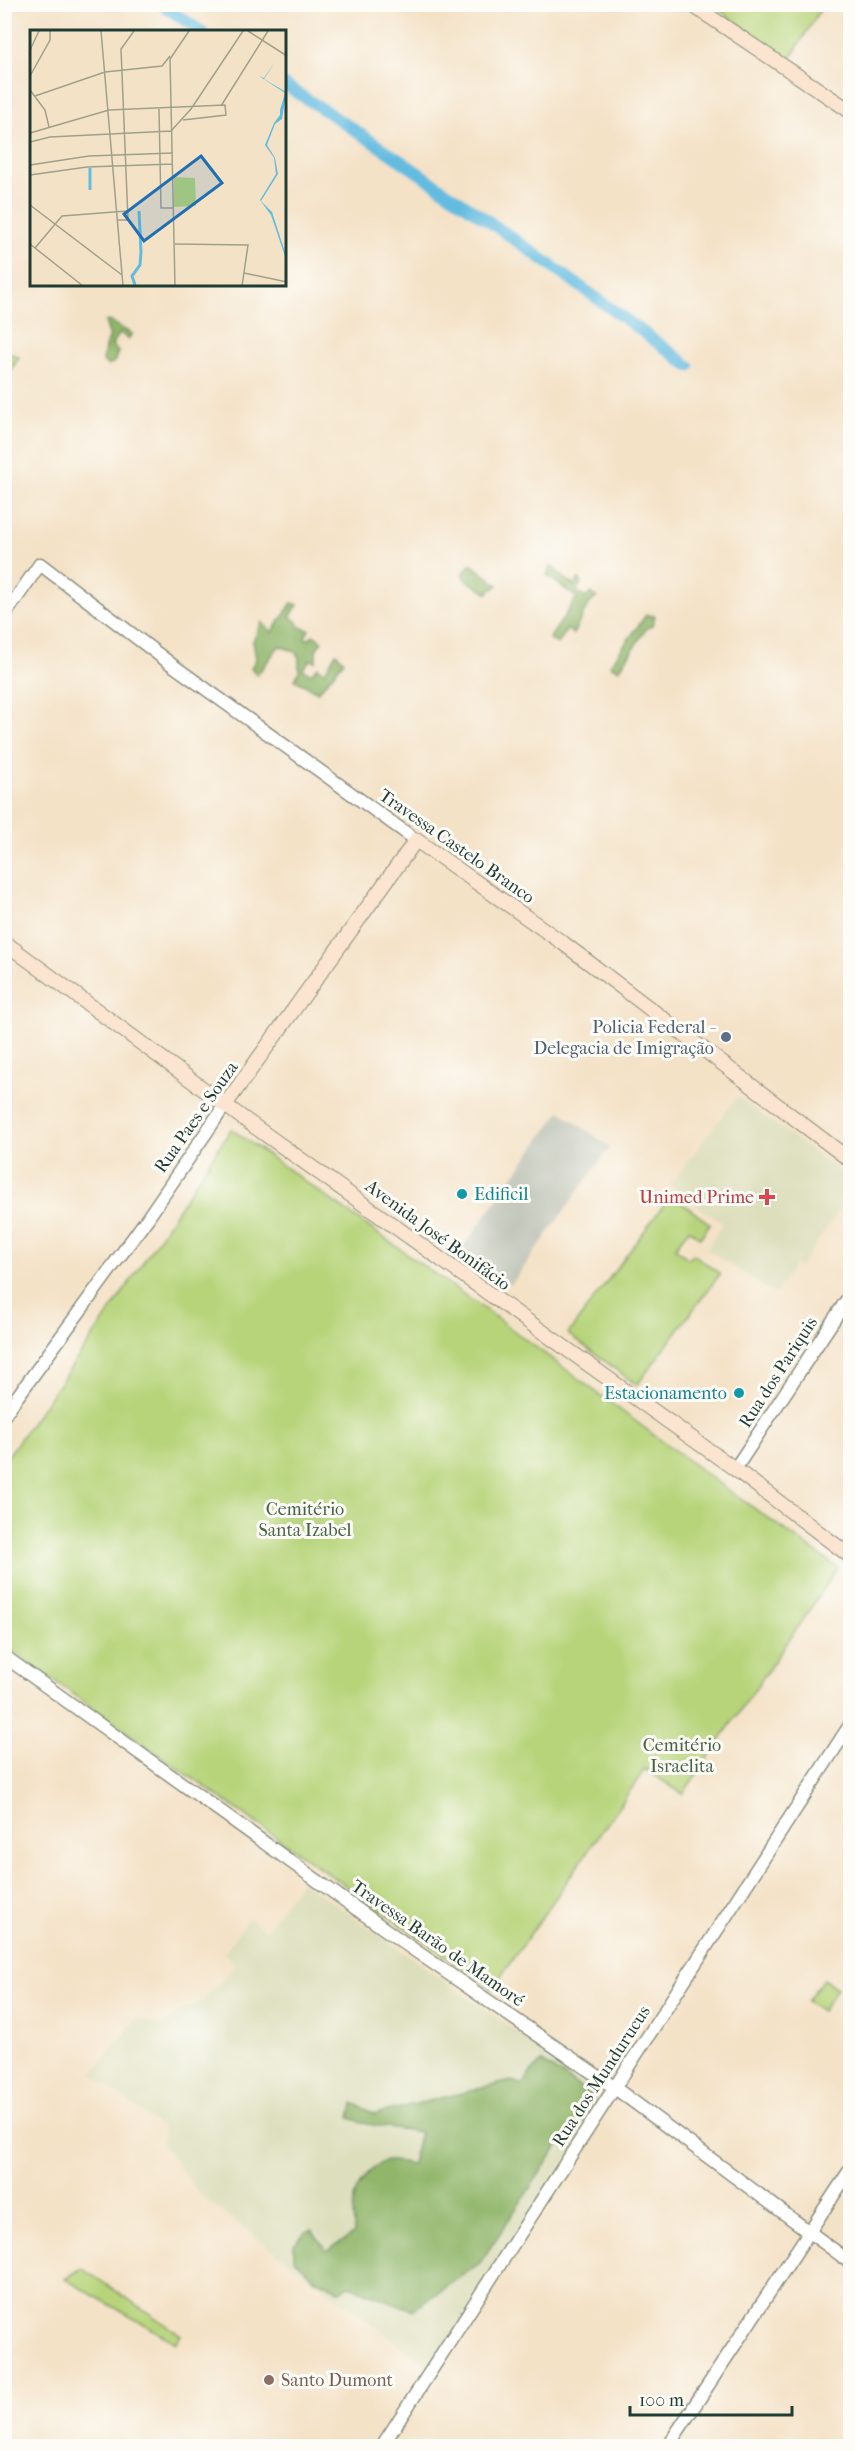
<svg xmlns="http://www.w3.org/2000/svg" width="855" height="2451" viewBox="0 0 855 2451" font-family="'IM FELL French Canon',serif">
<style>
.built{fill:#dddebc}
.industrial{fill:#c2c6b9}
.green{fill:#b7d47a;stroke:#6b8857;stroke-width:1.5}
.forest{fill:#91b66a;stroke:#587a4f;stroke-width:1.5}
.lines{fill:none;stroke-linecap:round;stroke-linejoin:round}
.canal{stroke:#63bbe0;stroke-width:12}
.tertiary-casing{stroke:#8a907e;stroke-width:15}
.secondary-casing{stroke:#8a907e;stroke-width:16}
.tertiary{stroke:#fff;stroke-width:12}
.secondary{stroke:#fce5d0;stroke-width:14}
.service-dot{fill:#5c6f8a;stroke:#fdfcf7;stroke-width:2}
.culture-dot{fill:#0f9aa8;stroke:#fdfcf7;stroke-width:2}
.health-dot{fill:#e0444e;stroke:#fdfcf7;stroke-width:2}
.education-dot{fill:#8d6e63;stroke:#fdfcf7;stroke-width:2}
.labels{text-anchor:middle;stroke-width:6;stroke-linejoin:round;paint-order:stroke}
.street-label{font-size:18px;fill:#1f3d34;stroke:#fdfcf7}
.service-label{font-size:18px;fill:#4e5e75;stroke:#fdfcf7;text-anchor:end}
.culture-label{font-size:18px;fill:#0d838f;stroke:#fdfcf7;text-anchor:start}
.health-label{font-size:18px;fill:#be3a42;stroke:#fdfcf7;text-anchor:end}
.park-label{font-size:18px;fill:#456346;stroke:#fdfcf7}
.education-label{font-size:18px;fill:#785e54;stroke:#fdfcf7;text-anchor:start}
.inset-river{fill:none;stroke:#63bbe0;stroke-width:3}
.inset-road{fill:none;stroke:#9fa08c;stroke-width:1.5}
.view{fill:#1f6fb2;fill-opacity:0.15;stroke:#1f6fb2;stroke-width:3}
.inset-edge{fill:none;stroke:#1f3d34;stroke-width:3}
</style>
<rect width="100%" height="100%" fill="#fdfcf7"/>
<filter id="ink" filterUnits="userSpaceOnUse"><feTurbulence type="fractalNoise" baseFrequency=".0167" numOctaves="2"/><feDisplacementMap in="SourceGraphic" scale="12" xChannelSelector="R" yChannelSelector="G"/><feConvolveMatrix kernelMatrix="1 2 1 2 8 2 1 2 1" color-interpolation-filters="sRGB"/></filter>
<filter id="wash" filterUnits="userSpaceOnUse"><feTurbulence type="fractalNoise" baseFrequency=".008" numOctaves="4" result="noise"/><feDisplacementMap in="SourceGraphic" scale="24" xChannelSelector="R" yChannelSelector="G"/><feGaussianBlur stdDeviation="1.35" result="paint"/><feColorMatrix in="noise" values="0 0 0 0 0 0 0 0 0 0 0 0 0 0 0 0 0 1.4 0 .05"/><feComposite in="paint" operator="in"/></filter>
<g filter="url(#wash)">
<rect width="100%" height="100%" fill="#f4e2c7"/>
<path class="built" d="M737,1097L850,1178V1194L799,1268L795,1265L775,1294L706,1249L723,1224L670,1185Z
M302,1881L610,2097L432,2369L200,2195L162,2143L163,2129L92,2074L137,2018L161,2026L180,2011L201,2002L236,1965L224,1953L248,1918L265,1930Z"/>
<path class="industrial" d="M560,1111L610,1147L511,1285L461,1250Z"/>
<path class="green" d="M712,5H823L789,61Z
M5,351L19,357L5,380Z
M231,1129L494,1316L717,1482L838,1568L683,1794L645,1769L492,1989L5,1646V1460L104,1321Z
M671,1195L710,1224L700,1238L689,1229L675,1248L689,1259L693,1254L720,1274L637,1385L568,1334Z
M823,1979L837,1988L822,2011L807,2001Z
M82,2268L181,2335L176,2343L65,2279Z"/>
<path class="forest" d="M109,321L132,334L128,339L120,333L112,345L118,352L115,361L108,366L103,361L105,347L110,337L105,322Z
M471,564L498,585L487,593L466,580L462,574Z
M551,566L574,586L579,579L582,583L576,590L586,598L591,593L597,597L588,605L573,634L567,629L558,644L549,639L577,598L547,575Z
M292,603L298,605L290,617L297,621L300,627L309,630L305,637L308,640L313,635L322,641L316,650V662L310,660L303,669L310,674L318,667L325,672L336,653L344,661L318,692L295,680L299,671V657L294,651L279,646L257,675L251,668L256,659L253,641L262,622L272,632Z
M646,615L655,616L652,626L646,629L619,670L610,665Z
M542,2062L592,2095L480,2263L413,2310L350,2286L341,2291L315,2279L294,2259V2244L306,2232L312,2230L327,2251L354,2233C354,2222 352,2210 354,2199C356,2187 371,2166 384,2162C393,2159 403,2163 412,2164L420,2132L367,2124L350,2118L353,2103L375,2114L511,2081L523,2085L531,2072Z"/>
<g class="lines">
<path class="canal" d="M161,4L202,32
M285,85C424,173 557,268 689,366"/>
</g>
</g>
<g filter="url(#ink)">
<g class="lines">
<defs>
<path id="tertiary" d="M4,616L40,564L171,664L416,840
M4,1415L147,1219L225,1105
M735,1469L850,1295
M4,1656L407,1945L615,2088L850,2262
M382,2446L850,1725
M668,2446L850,2170"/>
<path id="secondary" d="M691,4L850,111
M4,942L244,1119L735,1469L850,1556
M225,1105L416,840L563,943L850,1160"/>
</defs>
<use href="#tertiary" class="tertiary-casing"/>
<use href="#secondary" class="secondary-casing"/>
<use href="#tertiary" class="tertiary"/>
<use href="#secondary" class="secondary"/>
</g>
</g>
<circle class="service-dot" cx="726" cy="1037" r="6"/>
<g class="culture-dot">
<circle cx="462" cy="1194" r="6"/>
<circle cx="739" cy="1393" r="6"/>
</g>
<path class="health-dot" d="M764 1188h6v6h6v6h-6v6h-6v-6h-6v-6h6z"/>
<circle class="education-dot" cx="269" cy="2380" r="6"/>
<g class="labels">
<g class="street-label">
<text transform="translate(457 846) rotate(35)" y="6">Travessa Castelo Branco</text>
<text transform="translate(196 1117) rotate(-55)" y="6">Rua Paes e Souza</text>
<text transform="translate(438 1235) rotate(36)" y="6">Avenida José Bonifácio</text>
<text transform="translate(778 1372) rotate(-57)" y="6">Rua dos Pariquis</text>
<text transform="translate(438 1943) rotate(35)" y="6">Travessa Barão de Mamoré</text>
<text transform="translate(601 2076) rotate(-57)" y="6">Rua dos Mundurucus</text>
</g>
<g class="service-label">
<text x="714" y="1033">Policia Federal -<tspan x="714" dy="21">Delegacia de Imigração</tspan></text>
</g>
<g class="culture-label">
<text x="474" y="1200">Edificil</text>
<text x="727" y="1399" text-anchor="end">Estacionamento</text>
</g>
<g class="health-label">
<text x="754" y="1203">Unimed Prime</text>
</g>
<g class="park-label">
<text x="305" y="1515">Cemitério<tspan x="305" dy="21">Santa Izabel</tspan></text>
<text x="682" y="1751">Cemitério<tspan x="682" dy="21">Israelita</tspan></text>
</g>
<g class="education-label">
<text x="281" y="2386">Santo Dumont</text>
</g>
</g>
<g transform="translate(30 30)">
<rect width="256" height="256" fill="#f4e2c7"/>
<path d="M144,147L165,148L166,176L144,177Z" fill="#b7d47a"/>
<path d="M245,32L240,40L255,50L240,40L234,49L256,62V64L252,89L245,94L237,115L245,128L248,144L231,171L242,182L256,225V229L241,185L230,170L246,144L244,128L235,115L244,93L250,85V80L227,81L250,80L255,63L229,46L234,48Z" fill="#63bbe0"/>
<path class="inset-river" d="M60,138V160M109,181L111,222M105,255L102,246L110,235L111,222"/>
<path class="inset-road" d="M71,1L93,256M218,1L257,26M0,20L9,1M0,46L20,10V1M0,60L15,80L19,97M5,66L75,42L132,36L140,26M191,76L238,1M129,79L131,178H144M161,79L213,1M0,103L79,80L195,75L196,85L153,90M0,112L20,107L141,101L161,79M0,135L59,126L143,123M0,145L57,137L143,134M0,175L92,245M87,190H98L91,19L104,1M0,214L53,256M145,214L218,215L212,256M5,218L32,186L97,181M214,243L257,252M145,256L140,29L159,1"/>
<path class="view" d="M171,126L192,153L114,211L94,184Z"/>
<rect width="256" height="256" class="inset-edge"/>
</g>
<rect width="855" height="2451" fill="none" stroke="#fdfcf7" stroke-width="24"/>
<path d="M630 2406v9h162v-9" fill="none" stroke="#1f3d34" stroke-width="3"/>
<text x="639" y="2406" font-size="18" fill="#1f3d34" stroke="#fdfcf7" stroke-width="4.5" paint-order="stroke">100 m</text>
</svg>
